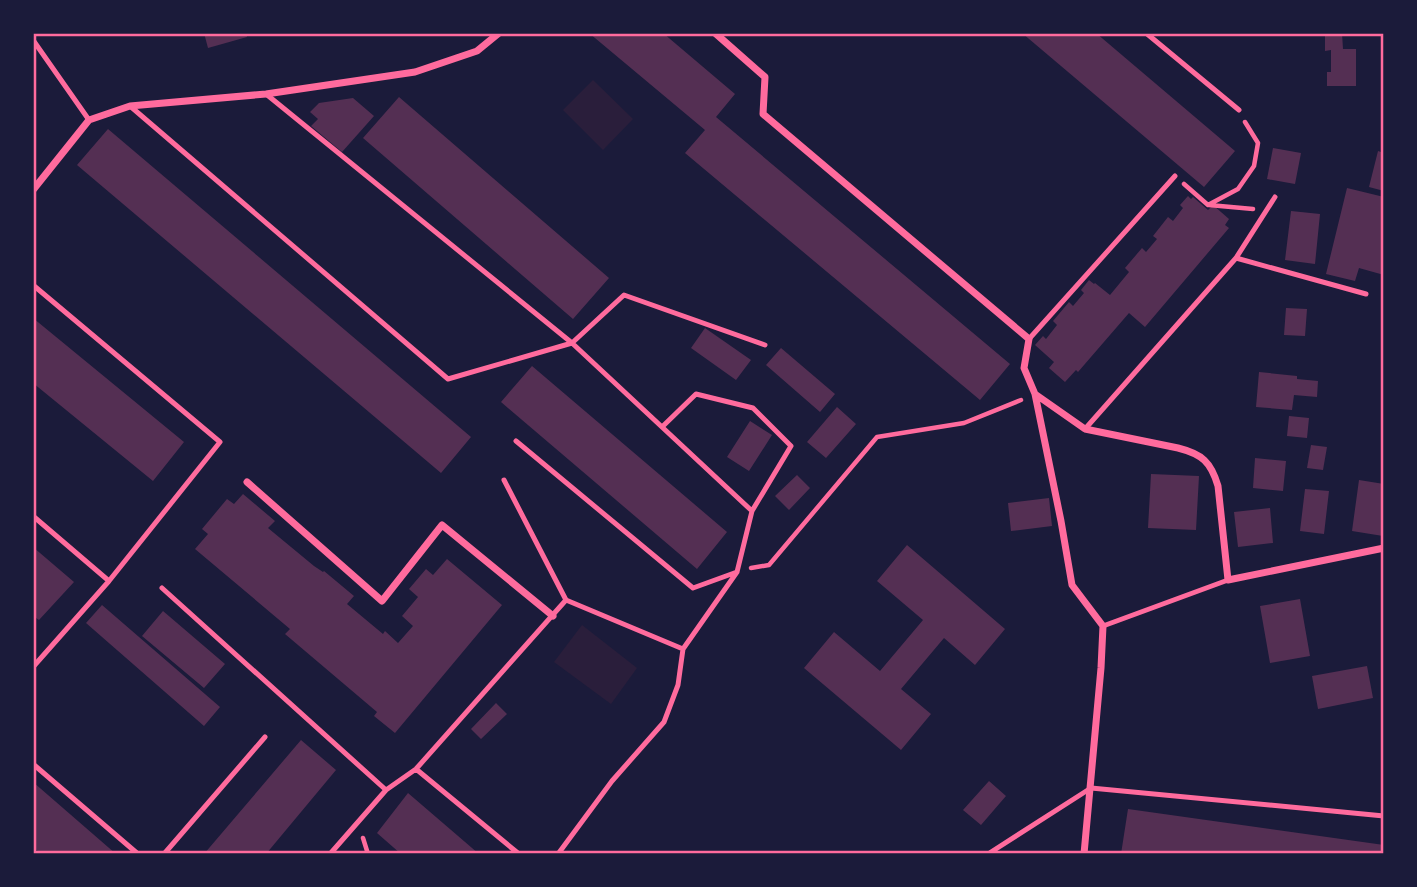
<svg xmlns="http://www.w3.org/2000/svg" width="1417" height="887" viewBox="0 0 1417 887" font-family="'PT Sans',sans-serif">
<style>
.green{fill:#2a1e3b}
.building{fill:#542f53}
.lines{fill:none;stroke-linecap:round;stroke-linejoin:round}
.path{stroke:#ff6b9d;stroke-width:4.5}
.service{stroke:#ff6b9d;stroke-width:5}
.minor{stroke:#ff6b9d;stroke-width:7}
.neatline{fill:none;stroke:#ff6b9d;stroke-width:2.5}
</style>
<rect width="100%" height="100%" fill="#1b1b3a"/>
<path class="green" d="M593,80L633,119L603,150L563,110Z
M582,625L637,668L611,704L554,662Z"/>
<path class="building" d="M204,33H246L247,37L208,48Z
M589,33H663L735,94L716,117L1010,364L980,400L685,153L705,130Z
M1022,33H1096L1235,151L1204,187Z
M1325,33H1342L1343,49H1356V86H1327V72H1331V50L1325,51Z
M399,97L609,278L573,319L363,138Z
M353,98L374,116L342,152L311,126L318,119L310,112L319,103Z
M108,129L471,437L441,473L77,165Z
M1273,148L1301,153L1295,184L1267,179Z
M1378,151L1384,153V191L1369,187Z
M1347,188L1384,197V275L1359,268L1355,281L1326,274Z
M1188,196L1191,199L1193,197L1208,210L1213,205L1229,219L1225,225L1229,228L1145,327L1129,313L1078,372L1076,370L1065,382L1049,368L1054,362L1035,345L1043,336L1046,339L1057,325L1053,321L1069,302L1073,306L1084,293L1081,290L1089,280L1094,284L1095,283L1110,295L1129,272L1125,268L1142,248L1146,252L1157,239L1153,236L1168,217L1173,221L1183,208L1180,205Z
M1291,211L1320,214L1315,264L1285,260Z
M1286,308L1307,309L1305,336L1284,335Z
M33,318L184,442L153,481L33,383Z
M705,328L751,360L736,380L691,348Z
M781,348L835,394L820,412L766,365Z
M532,366L727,532L697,569L501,402Z
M1259,372L1297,376V379L1318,381L1317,397L1294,395L1292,410L1256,407Z
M837,407L856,424L826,458L807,442Z
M1289,416L1309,418L1307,438L1287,436Z
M750,421L772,435L749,471L727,457Z
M1311,445L1327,447L1323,470L1307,468Z
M1255,458L1286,461L1283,491L1253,488Z
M1151,474L1199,476L1196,530L1148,528Z
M797,475L810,488L789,510L775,496Z
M1359,480L1384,484L1383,536L1352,531Z
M1305,489L1329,491L1324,534L1300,531Z
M243,494L275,521L268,528L314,566L323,572L324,571L354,596L347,604L383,634L385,631L398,643L413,626L402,616L418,597L409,589L426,569L433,575L447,559L502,605L395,733L374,716L377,712L285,634L290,629L195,549L208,534L202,529L227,499L234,504Z
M1049,498L1052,526L1011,531L1008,503Z
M1270,508L1273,543L1238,547L1234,512Z
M907,545L1005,629L975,665L944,638L901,689L931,714L901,750L804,668L834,632L880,671L923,620L877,581Z
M33,547L74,582L39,620L33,616Z
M1300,599L1310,656L1270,663L1260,606Z
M102,605L220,707L204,726L86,623Z
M163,611L225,664L204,688L142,636Z
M1367,666L1373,698L1318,709L1312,676Z
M496,703L507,714L481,739L471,729Z
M301,740L336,770L266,854H204Z
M989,781L1006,796L981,825L963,810Z
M33,782L116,854H41L33,847Z
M408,793L479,854H401L377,833Z
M1128,809L1384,845V854H1121Z"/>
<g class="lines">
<path class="path" d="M1184,184L1208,205L1238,189L1254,166L1258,143L1245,122
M1209,205L1253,209
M751,568L769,565L877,437L964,423L1021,400
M363,838L368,854"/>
<path class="service" d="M1146,33L1239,110
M33,40L89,120
M266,94L572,343L624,295L765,345
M130,106L448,379L572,343L752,511L737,572L683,649L678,685L664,722L612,781L558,854
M1236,258L1366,294
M33,285L220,442L109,581L33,667
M1029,339L1175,176
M662,427L696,394L753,408L791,446L752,511
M1085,429L1236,258L1275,197
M516,441L693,588L737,572
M33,516L109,581
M162,588L386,790
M566,600L683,649
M1103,626L1228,580
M33,764L138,854
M416,769L519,854
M164,854L265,737
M330,854L386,790L416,769L566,600L504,480
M988,854L1091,788L1384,816"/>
<path class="minor" d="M715,33L765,77L763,114L1029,339L1024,368L1035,394L1085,429L1178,448C1202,454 1211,462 1218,486L1228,580L1384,548
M33,190L89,120L130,106L266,94L415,72L477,51L499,33
M1035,394L1061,521L1072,585L1103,626L1101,668L1084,854
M247,482L382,601L442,525L553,616"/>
</g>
<rect width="1417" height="887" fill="none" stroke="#1b1b3a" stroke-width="70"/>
<rect x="35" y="35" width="1347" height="817" class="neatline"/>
</svg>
